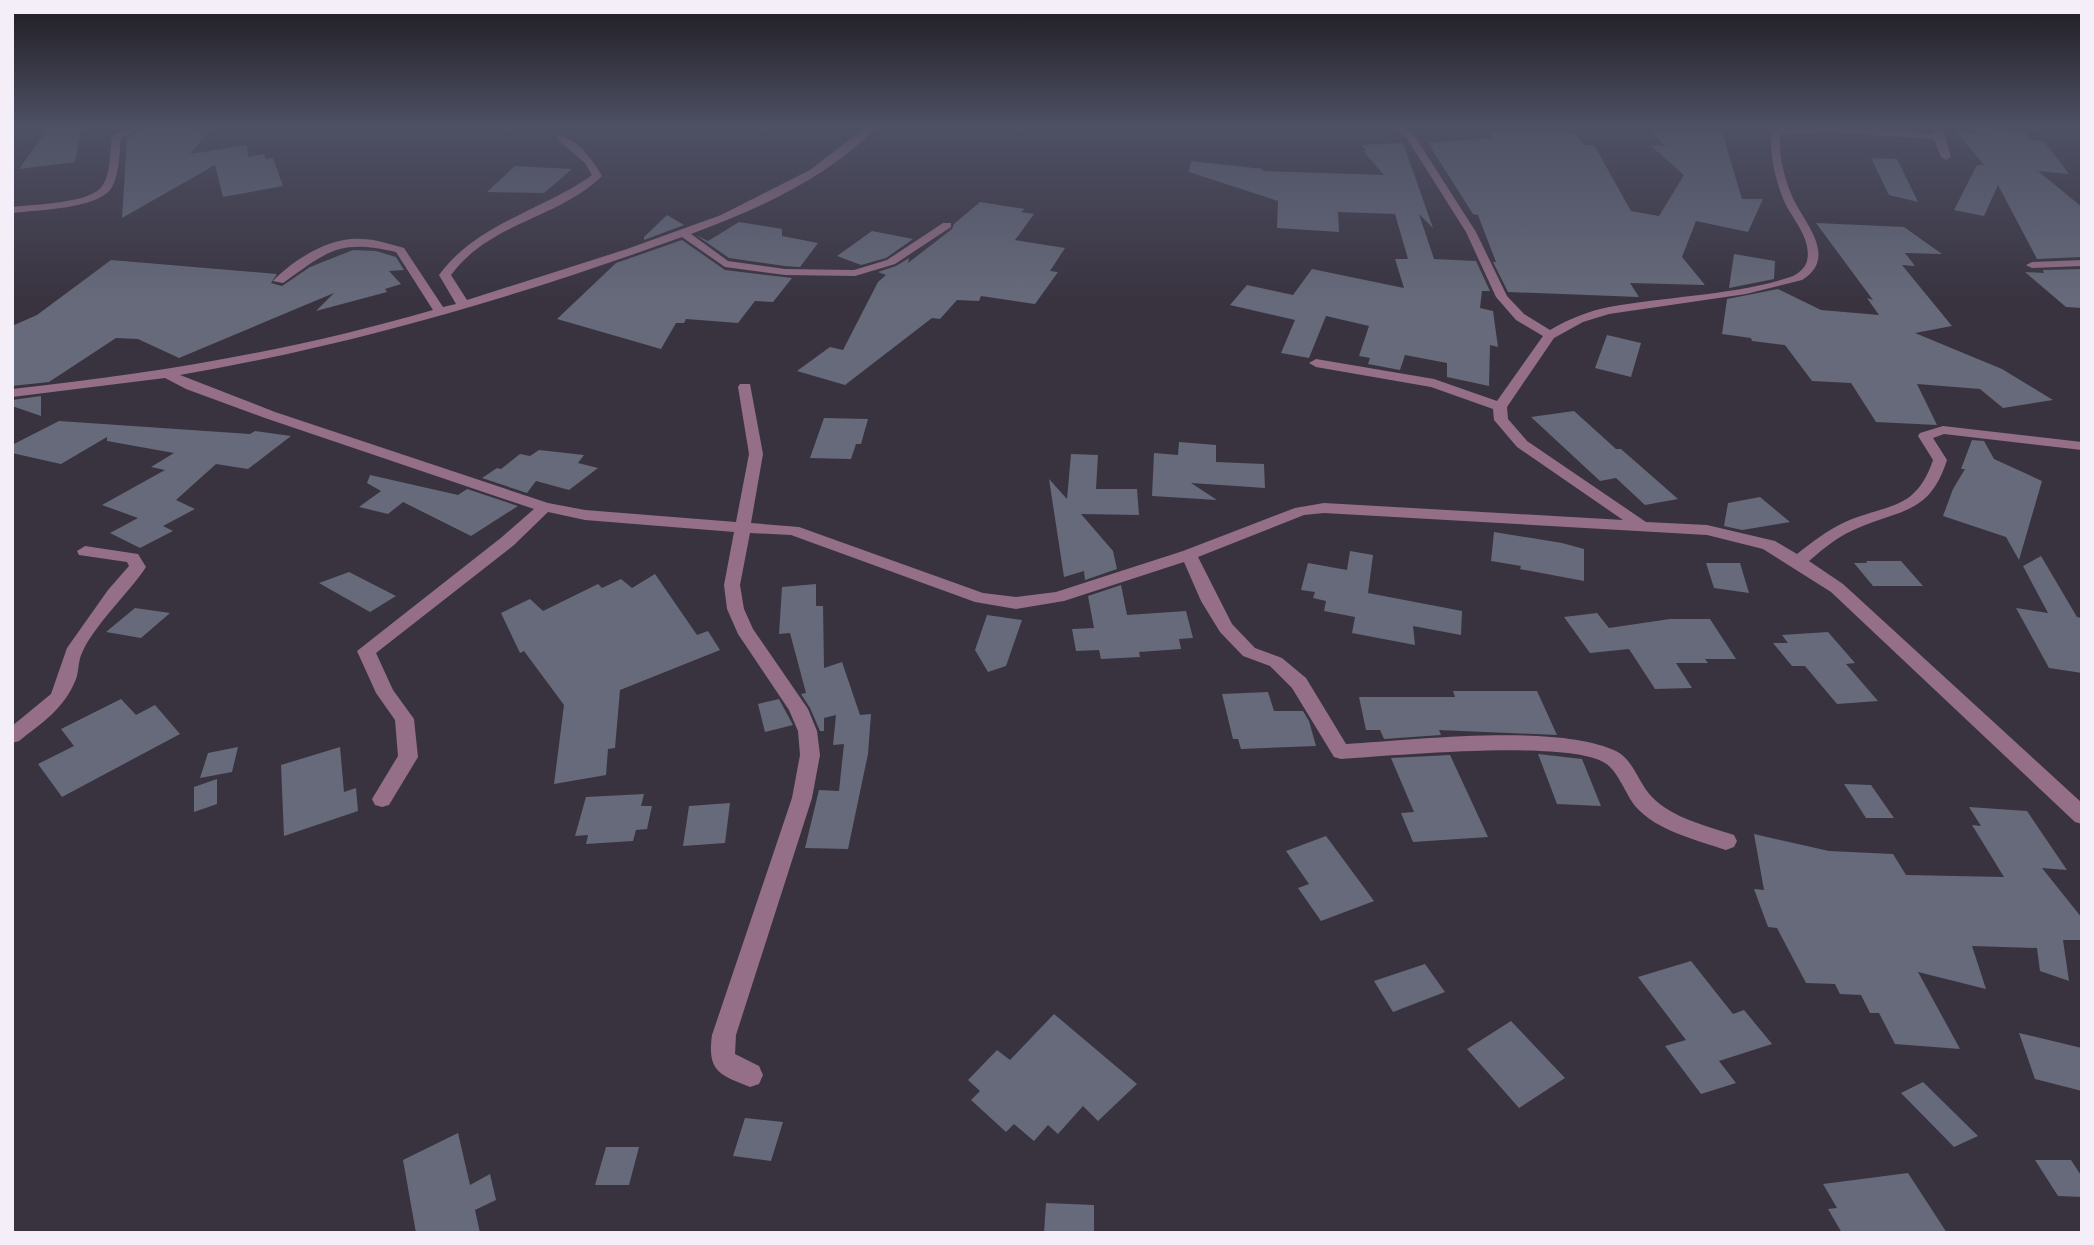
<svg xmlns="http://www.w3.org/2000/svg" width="2094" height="1245" viewBox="0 0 2094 1245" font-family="Raleway,sans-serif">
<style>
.building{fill:#666a7a}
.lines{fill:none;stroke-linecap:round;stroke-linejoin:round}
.minor{fill:#956f87;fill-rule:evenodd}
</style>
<rect width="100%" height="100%" fill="#393340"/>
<path class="building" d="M49,127H81L75,162L19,169Z
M148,127L211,129L190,154L247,145L248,157L264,154L266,159L273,158L283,186L223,197L215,165L122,218L127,138Z
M1976,127L2027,133L2028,140L2043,141L2051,150L2069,174L2038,171L2082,207V257L2037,259L1998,185L1984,216L1954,210L1977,165H1984L1956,131L1978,134Z
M1651,131L1722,132L1742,199H1763L1748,232L1696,221L1682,257L1705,285L1630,283L1639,297L1508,292L1493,262H1496L1478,215L1473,214L1428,143L1492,138L1489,132L1574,133L1585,145H1594L1631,211L1659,216L1684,175L1650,145L1665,146Z
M1403,143L1433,228L1419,214L1434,259L1476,261L1490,291H1482L1480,308L1493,311L1498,347L1490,345L1489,386L1447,377V363L1405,355L1400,370L1368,364L1370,358L1359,356L1369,326L1326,316L1309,358L1281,353L1295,320L1230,305L1247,285L1293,295L1312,269L1404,288L1395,259H1408L1395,214L1338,212L1339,232L1277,228L1278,201L1189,172L1191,161L1263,169L1262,171L1384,175L1363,151H1367L1362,145Z
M1871,158L1897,159L1918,202L1889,195Z
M515,166L572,169L544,193L487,192Z
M980,202L1025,209L1021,212L1034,214L1015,240L1065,248L1050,271L1058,272L1035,304L981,296L979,301L957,300L940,319L932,318L845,385L797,371L830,347L843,350L878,282L886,275L878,272L896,266L909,258L908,263L952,229L954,224Z
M667,215L684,225L644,240V237Z
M739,222L782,229V236L818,243L800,267L785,266L729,258L696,235L708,241Z
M1816,223L1904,227L1942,254L1905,253L1915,266L1902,265L1952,326L1915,333L2002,369L2053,400L2003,408L1980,389L1917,384L1937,425L1876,422L1851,383L1812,381L1785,345L1752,341L1751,338L1722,334L1727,299L1778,289L1821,310L1879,315L1867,298L1873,300Z
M872,231L913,239L886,258L861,265L837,256Z
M682,240L725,270L792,278L773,302L755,301L738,323L686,319L684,323H676L661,349L557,319L616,263Z
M353,250L376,251L396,257L404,270L389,271L401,284L385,289L387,292L316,311L334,293L179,358L138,339L116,338L49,382L12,386V326L37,315L111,260L277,274L271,283L282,286L310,267Z
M1734,254L1775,261L1774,279L1729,288Z
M2082,269V308L2066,307L2025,272L2044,273L2043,270Z
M1607,335L1641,343L1631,377L1595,368Z
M41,396V416L12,406V400Z
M1574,411L1616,449H1621L1678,499L1645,505L1616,478L1600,481L1531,417Z
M824,418L868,419L861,444H856L851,459L810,458Z
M59,421L250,434L255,431L291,436L248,469L216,464L176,500L195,509L163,526L173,531L140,548L110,533L138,518L102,505L165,470L151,467L174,453L107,441V437L61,464L12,453V445Z
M1972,440L1984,441L1994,459L2042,481L2019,560L2006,537L1943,516L1953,489L1965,469H1961Z
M1179,442L1216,445V462L1264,464L1265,488L1191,483L1217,500L1152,496L1154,453L1178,455Z
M539,450L584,455L578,463L598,468L569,490L536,481L527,493L482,478L497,468L501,469L520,454L530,456Z
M1071,454L1098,455L1096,489H1137L1139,515L1081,514L1113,551L1117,569L1085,580L1084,571L1064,577L1049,479L1067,499Z
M370,475L458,495L467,489L518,506L471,536L403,502L388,514L359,507L381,491L367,483Z
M1760,497L1790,522L1742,530L1724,526L1728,503Z
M1494,532L1562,543L1584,549V581L1520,569L1521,566L1491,561Z
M1350,551L1373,555L1368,593L1462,611L1461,635L1413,626L1415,645L1352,633L1355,617L1324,611L1326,601L1313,598L1315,592L1301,590L1308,563L1347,570Z
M2041,556L2077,617L2082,618V673L2049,668L2016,608L2048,613L2023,566Z
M1866,561H1901L1923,586H1873L1854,563H1867Z
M1706,563H1740L1749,593L1714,588Z
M349,572L396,596L370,612L319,583Z
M655,574L697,635L708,631L720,650L620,690L615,748L608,749L606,775L554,784L564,705L524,651L520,653L501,613L530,599L543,611L598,584L602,588L621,579L632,588Z
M816,584V606H823L824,668L842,662L860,715L871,714L868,754L848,849L805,848L819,790L839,791L844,744L833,745L836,715L824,718V731H820L810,708L801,694L806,693L790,633L779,634L782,587Z
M1121,585L1127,615L1186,611L1193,638L1179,639L1181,649L1139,652L1140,657L1101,659L1099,650L1076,651L1072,629L1094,628L1088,596Z
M135,608L170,613L141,638L106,632Z
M1597,613L1609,628L1670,619H1710L1736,659H1705L1708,663H1676L1692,688L1655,689L1629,649L1590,653L1564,617Z
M987,615L1022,620L1006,666L988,672L975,650Z
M1828,632L1855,663L1846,664L1878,701L1837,704L1805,666H1792L1773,643H1788L1782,635Z
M1453,691H1537L1557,735L1439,730L1441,735L1384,739L1380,730H1366L1359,697H1455Z
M1268,692L1274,711H1303L1309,721L1316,746L1241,749L1238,739H1233L1222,694Z
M121,699L136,715L155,705L180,734L62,797L38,764L74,746L61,729Z
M779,699L793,725L765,732L758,704Z
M238,747L232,772L200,778L208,753Z
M340,747L344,792L356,788L358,811L284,836L281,765Z
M1538,754L1582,759L1601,806L1557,804Z
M1450,755L1488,837L1413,842L1401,813L1414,812L1391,758Z
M217,779V804L194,812V787Z
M1844,784L1871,785L1894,818H1866Z
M644,794L641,806H652L647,829L636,830L633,841L586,844L588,835L575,836L586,797Z
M730,803L725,843L683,846L689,806Z
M1969,807L2027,811L2067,870L2042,868L2082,918V940H2063L2069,981L2040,971L2037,948L1972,946L1986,989L1918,972L1960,1049L1895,1044L1879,1013H1870L1861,995L1840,994L1835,984L1806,983L1777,928L1768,927L1754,889L1764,890L1754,834L1829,851L1893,854L1906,875L2004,877L1972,825L1981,826Z
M1326,836L1374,901L1321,921L1298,888L1309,884L1286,851Z
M1691,961L1733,1014L1744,1010L1772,1044L1719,1061L1736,1083L1701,1094L1665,1046L1686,1040L1638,977Z
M1425,964L1445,992L1393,1012L1374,981Z
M1054,1014L1137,1084L1098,1121L1083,1106L1058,1134L1048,1125L1034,1141L1014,1124L1006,1132L971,1100L980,1091L968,1080L997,1050L1010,1060Z
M1511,1021L1565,1078L1519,1108L1467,1049Z
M2019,1033L2082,1048V1091L2035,1079Z
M1923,1082L1978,1136L1954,1147L1901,1093Z
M745,1118L783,1122L771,1161L733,1156Z
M458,1133L470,1185L490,1174L496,1200L475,1210L480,1233H416L403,1160Z
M606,1147H639L629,1185H595Z
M2035,1160H2071L2082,1177V1197L2058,1196Z
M1908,1173L1947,1233H1842L1828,1209L1837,1208L1823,1184Z
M1046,1203L1094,1205V1233H1044Z"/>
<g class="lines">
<path class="minor" d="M133,127H146L121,138C119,154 120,172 112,187C100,209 36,210 12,213V207C33,204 92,204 103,185C111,172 110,151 112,136Z
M866,127H877C827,178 757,210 691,234L728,261L785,269L854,270L887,260L943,223H951V227L895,264L855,276L785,275L725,267L682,237C517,297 353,345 180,375L275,412L548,503L585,510L736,522L749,454L738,387L740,384H750L763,454L751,523L799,527L983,593L1016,597L1056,592L1183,551L1295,508L1324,503L1623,520L1517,447L1494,420L1493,409L1431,387L1316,367L1309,363L1316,359L1434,379L1497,401L1543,336L1516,320L1496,297L1466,232L1406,137L1391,127H1402L1414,135L1476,232L1507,296L1524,314L1550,330C1569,319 1588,311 1609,307C1667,296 1739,295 1793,276C1799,273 1805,268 1807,261C1812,239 1793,220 1785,203C1777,186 1767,148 1773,131C1815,118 1888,130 1933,134L1932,127H1942L1951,157L1946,160L1941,157L1934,139L1827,132L1780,135C1778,155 1786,186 1796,204C1809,228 1836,259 1802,280L1746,294L1609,314L1583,322L1554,338L1507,407L1508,419L1527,441L1646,522L1707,525L1775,541L1797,554C1811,543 1826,531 1843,523C1886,503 1915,513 1933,460L1918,436L1920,433L1943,426L2082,442V450L1944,434L1933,438L1947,460C1930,513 1903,509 1858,528C1840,535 1824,548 1809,561L1843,584L2082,803V824L2075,822L1831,592L1763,549L1707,535L1324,513L1304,515L1198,557L1232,624L1255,648L1282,658L1306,678L1346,744C1415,740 1556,723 1616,751C1633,759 1639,784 1652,797C1672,818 1707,826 1734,835L1737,841L1734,847L1726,850C1697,840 1657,831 1636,807C1625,794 1619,772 1605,763C1568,739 1392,756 1341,759L1334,757L1292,688L1270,666L1243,656L1220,632L1201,601L1184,562L1064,601L1016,609L975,602L791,535L750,533L740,585L744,609L753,629L808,709L817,731L820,755L812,798L736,1035L735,1054L759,1066L763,1075L759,1084L750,1087C719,1075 707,1071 712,1035L792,798L800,755L798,731L789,710L738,634L727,609L724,585L734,532L585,520L548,512L514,545L376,653L393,690L414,719L418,757L389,805L382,807L375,805L372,799L398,756L395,720L376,693L357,651L502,537L534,509L265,418L186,389L165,378L12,397V389C154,374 296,350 433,310L396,252C339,239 328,251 283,283L273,281C294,259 330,237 361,239C375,239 390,244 404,248L443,307L456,304L439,275C477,223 542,211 592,175L585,163L558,140V136C576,136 594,162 602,176C558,219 490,222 451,275L467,300L627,249L721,215L810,170Z
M2082,260V266L2032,268L2026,265L2032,262Z
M85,546L138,554L146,567C129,593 94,625 82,653C78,661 79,671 76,679C64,709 43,722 19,741L12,743V726L51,694L67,648L108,590L129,566L127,562L79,555L77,551Z"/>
</g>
<linearGradient id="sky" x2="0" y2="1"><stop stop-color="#1f1c23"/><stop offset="0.42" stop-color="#4e5064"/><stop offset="1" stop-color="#4e5064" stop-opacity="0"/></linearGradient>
<rect width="2094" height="301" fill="url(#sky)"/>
<rect width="2094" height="1245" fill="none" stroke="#f3eef7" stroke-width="28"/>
</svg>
